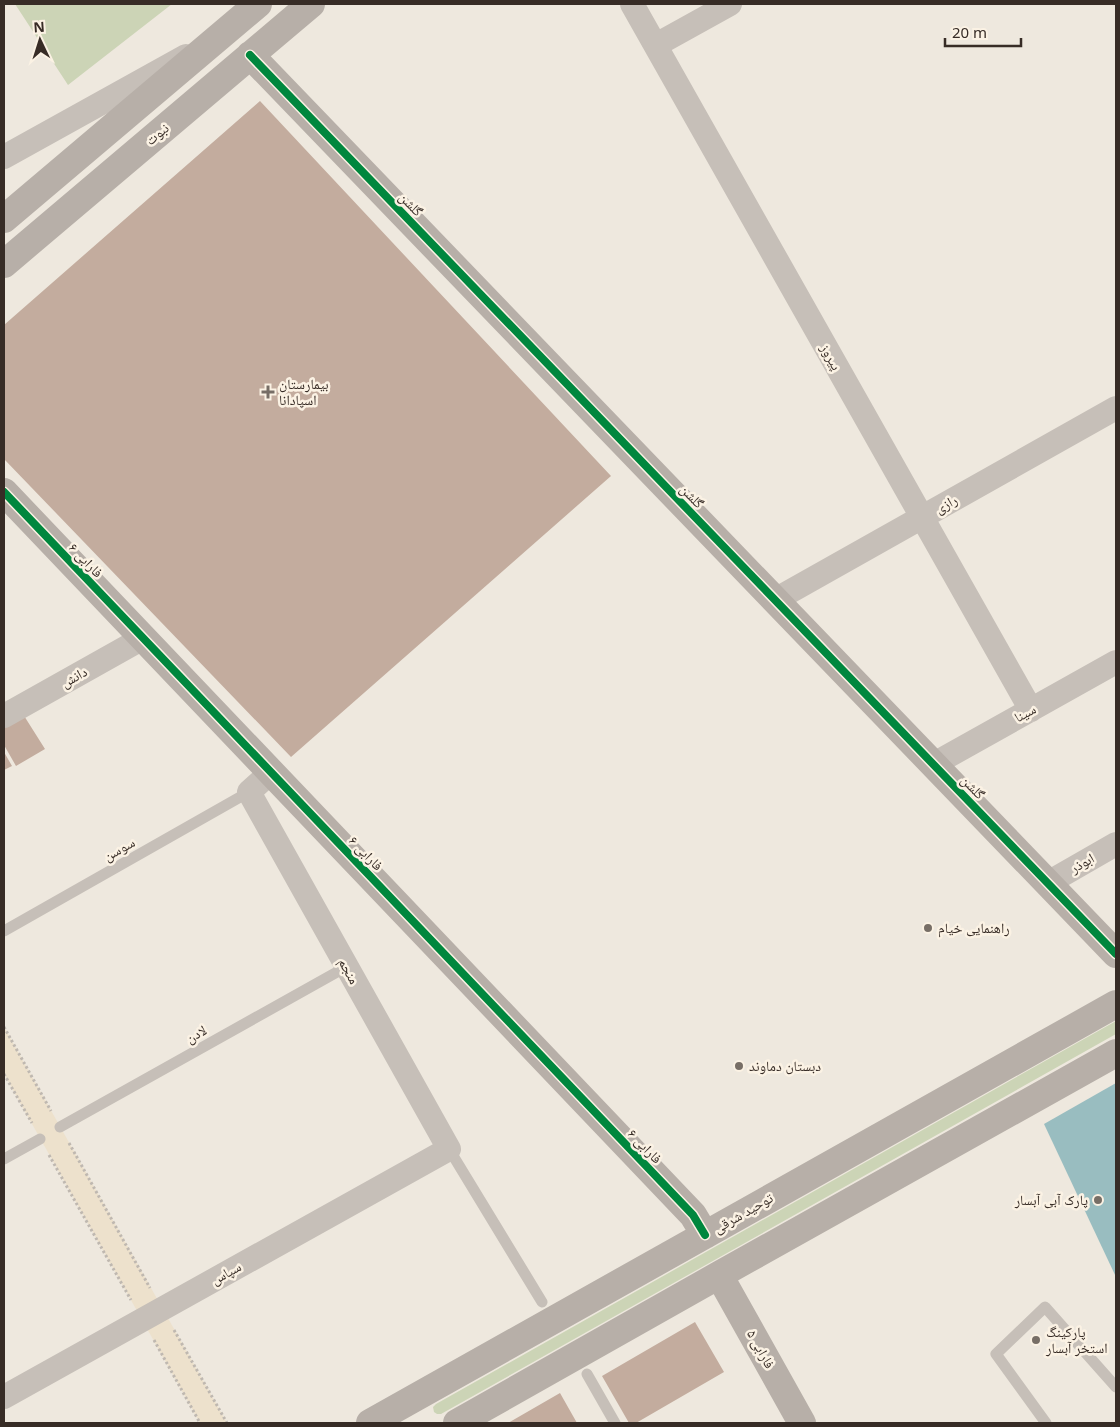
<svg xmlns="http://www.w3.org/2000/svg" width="1120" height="1427" viewBox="0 0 1120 1427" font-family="'Noto Sans','Noto Naskh Arabic',sans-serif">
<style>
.green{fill:#ccd4b6}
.plaza{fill:#ede1cc}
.water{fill:#99bdc0}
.building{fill:#c3ac9e}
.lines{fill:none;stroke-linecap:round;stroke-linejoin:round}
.path{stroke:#bfb8b0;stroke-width:3;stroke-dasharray:2.5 2.5;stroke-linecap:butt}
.lane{stroke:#c6bfb8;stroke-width:11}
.street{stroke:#c6bfb8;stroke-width:24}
.secondary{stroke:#b7afa8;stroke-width:28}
.cycleway-casing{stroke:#fbf2e4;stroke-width:11}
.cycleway{stroke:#00873e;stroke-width:8}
.poi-dot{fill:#776e66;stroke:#fbf2e4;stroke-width:2}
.labels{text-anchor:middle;stroke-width:5;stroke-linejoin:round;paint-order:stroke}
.street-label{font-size:14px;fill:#372c26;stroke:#fbf2e4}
.poi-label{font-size:14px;fill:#372c26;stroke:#fbf2e4;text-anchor:start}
</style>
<rect width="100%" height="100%" fill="#eee8de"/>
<path class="green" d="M15,4H172L68,85Z
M1116,1021V1034L441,1414H437L434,1412L433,1407L436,1404Z"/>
<path class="plaza" d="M4,1027L227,1423H200L4,1074Z"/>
<path class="water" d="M1116,1083V1277L1044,1124Z"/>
<path class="building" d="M260,101L611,476L291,757L4,459V325Z
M21,711L45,749L16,766L4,745V721Z
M4,752L12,766L4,770Z
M695,1322L724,1372L636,1423H629L602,1376Z
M560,1393L577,1423H508Z"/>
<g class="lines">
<path class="path" d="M4,1027L51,1111
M4,1074L32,1123
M69,1143L150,1288
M49,1155L131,1300
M174,1330L227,1423
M154,1340L200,1423"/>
<path class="lane" d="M4,931L249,792
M60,1127L346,967
M449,1149L542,1302
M4,1159L40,1139
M587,1374L615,1423
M1046,1423L996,1354L1045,1307L1116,1387"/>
<path class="street" d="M632,4L1031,710
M656,45L730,4
M4,157L186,56
M775,600L1116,408
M4,716L143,638
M934,764L1116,662
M1048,883L1116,844
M4,1397L449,1149L249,792L271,772"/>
<path class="secondary" d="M250,55L1116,954
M4,219L258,4
M4,264L311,4
M4,492L693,1215L705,1235
M719,1275L802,1423
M370,1423L1116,1004
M457,1423L719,1275L1116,1053"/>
<defs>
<path id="cycleway" d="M250,55L1116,954
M4,492L693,1215L705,1235"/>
</defs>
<use href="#cycleway" class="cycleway-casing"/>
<use href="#cycleway" class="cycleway"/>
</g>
<g class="poi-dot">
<path d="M265.5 384.5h5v5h5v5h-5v5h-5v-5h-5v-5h5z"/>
<circle cx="928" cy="928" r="5"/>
<circle cx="739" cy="1066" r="5"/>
<circle cx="1098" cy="1200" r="5"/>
<circle cx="1036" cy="1340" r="5"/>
</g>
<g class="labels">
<g class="street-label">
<text transform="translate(157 134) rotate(-40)" y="5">نبوت</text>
<text transform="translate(411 204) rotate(46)" y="5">گلشن</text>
<text transform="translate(831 357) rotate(61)" y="5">پیروز</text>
<text transform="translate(692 496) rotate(46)" y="5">گلشن</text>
<text transform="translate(946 504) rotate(-29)" y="5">رازی</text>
<text transform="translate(86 560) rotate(46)" y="5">فارابی ۶</text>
<text transform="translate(74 677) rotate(-29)" y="5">دانش</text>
<text transform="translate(1025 713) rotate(-29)" y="5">سینا</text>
<text transform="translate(973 787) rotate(46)" y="5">گلشن</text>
<text transform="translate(119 849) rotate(-29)" y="5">سوسن</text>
<text transform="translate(366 853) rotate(46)" y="5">فارابی ۶</text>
<text transform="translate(1082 863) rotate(-30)" y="5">ابوذر</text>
<text transform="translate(349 971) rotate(61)" y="5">منجم</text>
<text transform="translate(196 1034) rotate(-29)" y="5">لادن</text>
<text transform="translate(645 1146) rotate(46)" y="5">فارابی ۶</text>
<text transform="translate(743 1213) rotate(-30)" y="5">توحید شرقی</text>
<text transform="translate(226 1273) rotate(-29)" y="5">سپاس</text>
<text transform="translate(761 1349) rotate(61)" y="5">فارابی ۵</text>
</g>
<g class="poi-label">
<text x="279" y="389">بیمارستان<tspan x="279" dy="16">اسپادانا</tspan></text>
<text x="938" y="933">راهنمایی خیام</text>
<text x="749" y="1071">دبستان دماوند</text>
<text x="1088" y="1205" text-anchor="end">پارک آبی آبسار</text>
<text x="1046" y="1337">پارکینگ<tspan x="1046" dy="16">استخر آبسار</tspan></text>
</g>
</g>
<rect width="1120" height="1427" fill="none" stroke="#372c26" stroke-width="10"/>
<g transform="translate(40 40) rotate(356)" stroke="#fbf2e4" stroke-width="4" paint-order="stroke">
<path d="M0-4L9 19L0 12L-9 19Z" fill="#372c26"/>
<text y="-8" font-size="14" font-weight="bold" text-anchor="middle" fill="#372c26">N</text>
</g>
<path d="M945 38v8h76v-8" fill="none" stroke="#372c26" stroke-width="2.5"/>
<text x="952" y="38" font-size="15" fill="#372c26" stroke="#fbf2e4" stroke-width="4" paint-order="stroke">20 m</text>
</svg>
